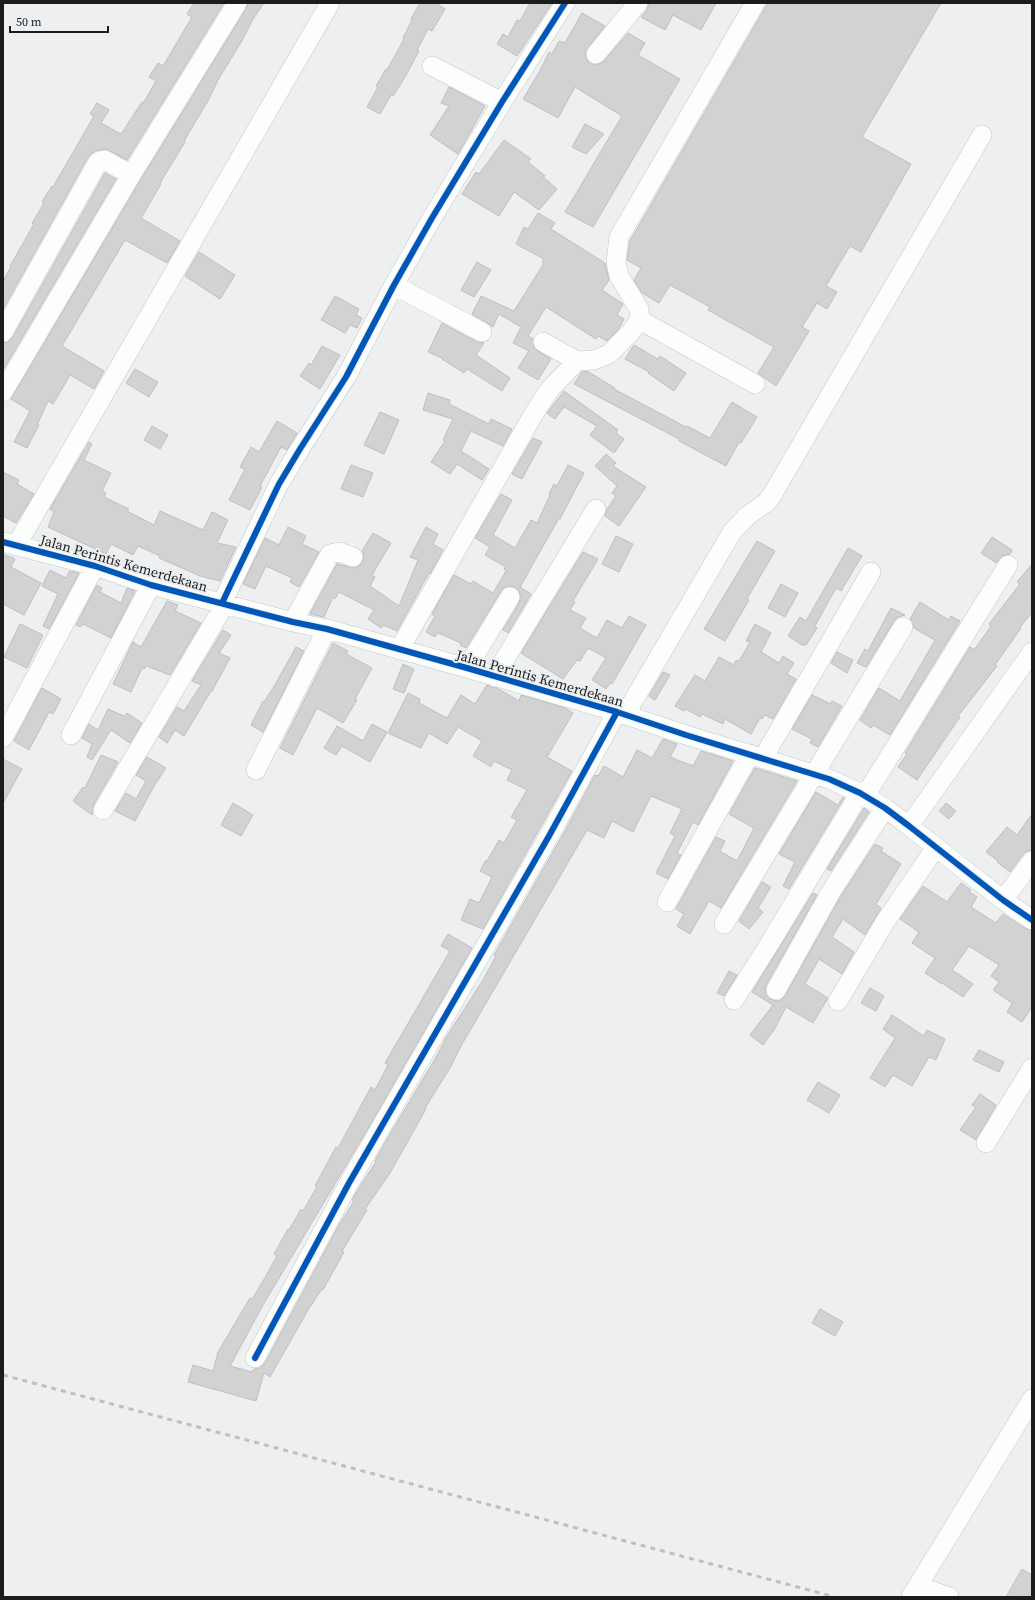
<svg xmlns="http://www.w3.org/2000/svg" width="1035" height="1600" viewBox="0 0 1035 1600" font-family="'Source Serif 4',serif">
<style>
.building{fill:#d2d2d3;stroke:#bfbfc0}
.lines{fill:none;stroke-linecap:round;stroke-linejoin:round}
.minor-casing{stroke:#c6c8c8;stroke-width:20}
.minor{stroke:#fcfdfd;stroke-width:19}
.rail{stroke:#bebfbf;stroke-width:3;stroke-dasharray:5 5;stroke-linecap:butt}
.cycleway-casing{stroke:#eceff1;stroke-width:8}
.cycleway{stroke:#0057b8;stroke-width:6}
.labels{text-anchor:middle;stroke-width:4;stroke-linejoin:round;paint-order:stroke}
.street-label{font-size:14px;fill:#1b1c1d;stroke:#eceff1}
</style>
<rect width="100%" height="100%" fill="#edeff0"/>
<path class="building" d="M194,3H224L127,160L106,149L95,151L88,157L3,309V281L11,267L10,266L34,224L32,223L44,203L42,202L52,186L53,187L94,116L90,114L97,103L109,110L101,123L121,134L142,102H144L156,81L149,77L158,63L163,66L192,17L187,14Z
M248,3H264L253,19L243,39L218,80L209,99L184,141L185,142L160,183L161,184L141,218L180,241L167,263L125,240L62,346L104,371L94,389L70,375L53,404L48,401L37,425H39L27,448L14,442L30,411L11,399L140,181L246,9Z
M420,3H436L445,9L432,31L428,29L417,50L419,51L405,77L393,96L391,95L380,114L367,107L378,87L376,86L386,69L387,70L404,39L403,38L412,20L411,19Z
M530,3H552L517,56L497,44L503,34L508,37L517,20L520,21Z
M649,3H716L701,30L673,15L665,30L641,17L647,10Z
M768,3H941L862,137L911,164L861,252L850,246L826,286L837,292L827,309L817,303L802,327L809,331L776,386L758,373L774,347L708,310L710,307L670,285L659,303L642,293L634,280L641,268L627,260L630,241Z
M582,13L605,26L585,52L586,58L589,63L594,65L599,64L604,61L628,33L645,43L638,55L680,79L593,227L565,212L622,116L575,87L558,118L523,99L542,67L549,52L552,54L559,41L565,43Z
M449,87L485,106L458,154L430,135L449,106L441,103Z
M585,124L604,134L586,154L572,147Z
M504,140L531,159L528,162L545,176L543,177L557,189L539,210L514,192L499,216L462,194L476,172L479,174Z
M105,173L116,179L3,370V343L8,342L13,337Z
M538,213L555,223L551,229L605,263L609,280L602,290L623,304L617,315L624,319L618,330L607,341L598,336L596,339L546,307L528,336L533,339L534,348L551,359L538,380L518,368L529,351L513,343L521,327L499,314L493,327L472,314L481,296L514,311L544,263L542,262L544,259L516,244L524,227L528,229Z
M199,252L235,275L220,299L185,276Z
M477,262L491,270L474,297L461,290Z
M335,296L359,309L356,315L362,318L357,328L350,325L345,333L321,320Z
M442,323L477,342L484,343L476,355L510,378L502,391L467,369L464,373L442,359V358L428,352Z
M634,345L658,359L660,356L686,373L674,391L648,373L649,372L625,359Z
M322,346L340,355L320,389L300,376L309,363L311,365Z
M135,369L158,382L149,397L126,383Z
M587,371L615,388L614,389L686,427L687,426L710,438L732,402L757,417L741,443L739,442L726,466L679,441V439L574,384L582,372Z
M564,391L618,430L616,433L624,439L614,453L590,435L597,426L564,407L555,419L547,413Z
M428,393L450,400L449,404L489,424L491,419L512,429L503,446L471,431L461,451L489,469L482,480L457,464L450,474L431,462L445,441L443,440L453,419L423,410Z
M380,412L399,420L384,454L364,445Z
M277,421L297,433L287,450L281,447L260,486L262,487L250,510L229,500L245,469L240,467L251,447L259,452Z
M152,426L168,435L160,449L144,440Z
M533,438L542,442L522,479L512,474Z
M89,442L92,444L84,460L111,473L102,491L106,493L104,497L129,509L127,511L154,525L160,511L203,530L212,512L228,520L217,543L236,547L220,581L200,576L159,558L160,556L138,546L133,555L111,544L106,554L48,527L54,512L50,509Z
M606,454L616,463L613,466L646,487L619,526L605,516L607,509L616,496L612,493L617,486L595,466Z
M351,465L373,473L363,497L341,489Z
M568,465L584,473L560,519L559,518L520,587L531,594L508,633L503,630L519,603L521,598L519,591L515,587L511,586L505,587L501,591L466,648L460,645L461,643L438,633L435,637L426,632L435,616L432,614L454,575L471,584L473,581L493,593L506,571L504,569L506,567L485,555L490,547L475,538L501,494L512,500L493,535L515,548L531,520L537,523L550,495L549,494L554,484L557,486Z
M3,472L19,480L17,484L34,494L16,523L3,516Z
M288,527L306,536L302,544L319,552L299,587L290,582L292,578L266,566L255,589L243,584L265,538L279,545Z
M426,527L438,534L433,544L443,550L430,574L429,573L397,631L383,625L381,628L368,619L374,610L339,592L335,599L333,597L324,617L310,614L337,564L355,568L360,565L363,560L364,555L362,551L373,533L391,543L372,575L375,577L370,586L399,606L418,560L410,557Z
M616,536L633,544L619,572L602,564Z
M992,537L1012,550L1010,554L1002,556L996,563L981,553Z
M757,541L775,551L747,599L749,600L725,641L704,629Z
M848,548L862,556L841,591L836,588L815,626L817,628L806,645H802L788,636L800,617L806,621Z
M583,552L598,559L573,601L575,602L570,610L586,618L580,628L597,638L607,620L622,628L629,616L646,625L612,684L610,683L606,689L592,680L606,658L588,648L580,661L577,660L563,679L521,653Z
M3,554L15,559L11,567L41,583L24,615L3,604Z
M1032,564V613L1020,627L1021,628L995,665L997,666L958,716L960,717L917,780L898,767L907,754L905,753L970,647L974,650L991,626L989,624L1020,584L1017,582Z
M50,570L66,578L70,571L79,573L49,629L43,626L58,594L42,586Z
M781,584L798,593L785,617L768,608Z
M97,585L102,588L100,592L121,603L127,588L135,591L111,638L83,624L81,627L76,625Z
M167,601L178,605L175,611L201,623L170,675L146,666L144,669L142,668L131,692L113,684L133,642L141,647Z
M920,602L949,620L951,616L960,621L890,735L873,725L871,728L860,720L879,688L900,701L935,640L914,628L913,622L910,619Z
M891,608L905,615L898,617L894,621L866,667L857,663L865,649L868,651Z
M20,624L43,635L27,668L4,657Z
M755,624L771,633L761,652L779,663L783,656L794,663L787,674L796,679L773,719L765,715L762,719L760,718L751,734L725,719L723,724L702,714L700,717L686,709L684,711L675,706L695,675L705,681L719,657L734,665L736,660L739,661L750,642L746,641Z
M223,630L231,635L219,653L230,658L212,691H211L184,736L175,730L167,743L159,737L177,707L184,711L201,685L192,681Z
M333,643L348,651L346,654L372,668L355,699L357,700L343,723L317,708L293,755L280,748Z
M296,647L304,651L263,732L251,725L263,701L264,702L276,683Z
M837,652L853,660L847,673L831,663Z
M403,664L414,669L404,693L393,689Z
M663,672L670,675L655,700L649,696Z
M487,685L497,688L519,701L521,695L565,708L573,713L547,757L572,771L483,929L461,920L470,899L479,903L492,877L480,871L486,860L487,861L499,840L504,843L517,820L511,817L527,790L507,780L512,770L494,761L491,767L473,756L482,741L458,727L447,744L429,733L421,748L388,733L408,693L420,699L419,703L447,718L461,695L475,704Z
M42,688L61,699L53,714L49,712L29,750L14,741Z
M812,695L831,704L832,701L842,706L818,747L810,743L812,739L792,729Z
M108,709L124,716L127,713L142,723L130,743L111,730L92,760L87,757L92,744L82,738L89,724L98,730Z
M372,724L387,732L370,762L342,746L336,755L324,748L337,726L363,741Z
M663,739L677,744L670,757L693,766L701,751L733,761L698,825L693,822L677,853L681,855L668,879L656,873L675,836L670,833L682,809L651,796L633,832L612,821L604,838L587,830L461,1046L450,1068L425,1108L426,1109L390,1173L365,1209L367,1210L342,1251L344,1252L323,1290L322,1289L308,1310L270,1377L264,1373L256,1401L188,1382L193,1365L213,1371L218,1352L250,1298L252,1299L263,1281L277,1256L274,1254L288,1229L289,1230L301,1209L303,1211L317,1187L315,1186L336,1147L338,1148L350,1126L371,1087L375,1090L388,1065L385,1063L450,951L441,946L448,934L472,948L367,1130L263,1305L230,1366L252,1372L254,1369L260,1368L265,1363L339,1225L354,1201L352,1200L359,1188L376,1162L375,1161L386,1141L435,1059L447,1036L483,980L496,956L494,955L565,831L595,775L598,776L604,766L623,777L637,750L652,758Z
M101,755L118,762L94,804L92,815L73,801L83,787L85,788Z
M147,757L166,768L154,786L135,821L115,811L126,793L136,799L146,781L136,775Z
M3,759L22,769L3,803Z
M755,768L797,781L721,908L709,901L690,934L677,926L684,914L676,909L716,837L725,841L720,851L737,861L754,828L729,814Z
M816,792L838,805L843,797L844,798L789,889L783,886L795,862L779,854Z
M233,803L253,815L241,836L221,825Z
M946,803L956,811L949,819L939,811Z
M864,808L869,812L831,871L827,869Z
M1032,814V850L1027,851L1023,854L1010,872L997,862L998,861L986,852L1007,827L1017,835Z
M875,844L883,848L881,851L901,864L876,904L881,908L865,935L843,919L832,937L854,952L842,974L819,959L805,984L828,998L813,1023L786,1007L774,1030L763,1045L750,1035L773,1005L752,992L813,893L817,895L766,985L765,990L766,995L770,999L777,1001L781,1000L785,996L841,896Z
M762,882L771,887L758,908L763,912L749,929L739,921Z
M961,883L971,890L969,892L977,897L971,907L996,923L1003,914L1026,929L1032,931V1007L1022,1022L1007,1012L1012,1003L993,990L999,982L991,976L999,965L969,946L952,970L973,984L963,997L942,983V984L925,973L935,958L912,943L919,932L900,919L923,886L947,902Z
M729,971L737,975L724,996L717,993Z
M870,988L884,996L876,1011L861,1003Z
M892,1015L924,1036L927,1030L945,1039L936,1060L929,1057L912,1086L893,1075L885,1087L870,1078L895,1038L883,1029Z
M979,1050L1004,1062L999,1072L973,1060Z
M818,1082L840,1095L829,1113L807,1100Z
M980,1094L996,1105L976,1140L960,1130L976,1107L972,1105Z
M820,1309L843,1322L835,1336L812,1323Z
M1022,1569L1032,1575V1591L1029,1597H1006Z"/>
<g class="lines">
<defs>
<path id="minor" d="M596,54L638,3
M432,66L502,102
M394,285L482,332
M640,320L755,384
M3,332L98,162L105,160L131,175
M543,342L577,361L594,360L609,354L630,333L640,320L639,309L619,276L616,262L619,237L755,3
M3,392L131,175L237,3
M3,542L95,566L151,585L293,622L327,629L467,668L617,712L686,735L829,779L860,793L885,808L909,826L1003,900L1032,920
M16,546L330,3
M222,603L279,484L300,449L346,377L394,285L432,218L502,102L565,3
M293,622L330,554L339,552L353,557
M399,650L533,415L550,389L577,361
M467,668L510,597
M494,677L596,509
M625,715L732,532L747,516L767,502L772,495L982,135
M71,735L151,585
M3,738L95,566
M763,758L871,572
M256,770L327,629
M865,796L1008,565
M103,810L225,604
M909,826L1032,652
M1003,900L1032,861
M667,902L750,754
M724,924L903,627
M776,990L832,890L885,808
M734,1000L770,943L860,793
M838,1001L885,922L936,847
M986,1143L1032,1068
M255,1358L349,1183L549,836L617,712
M918,1586L949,1597
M911,1597L1032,1399"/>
</defs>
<use href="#minor" class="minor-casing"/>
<use href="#minor" class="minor"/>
<path class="rail" d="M3,1375L835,1597"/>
<defs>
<path id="cycleway" d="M3,542L95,566L151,585L293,622L327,629L467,668L617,712L686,735L829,779L860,793L885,808L909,826L1003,900L1032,920
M222,603L279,484L300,449L346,377L394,285L432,218L502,102L565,3
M255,1358L349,1183L549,836L617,712"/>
</defs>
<use href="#cycleway" class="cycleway-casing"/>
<use href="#cycleway" class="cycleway"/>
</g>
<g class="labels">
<g class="street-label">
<text transform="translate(124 563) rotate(16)" y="5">Jalan Perintis Kemerdekaan</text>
<text transform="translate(540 678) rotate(16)" y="5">Jalan Perintis Kemerdekaan</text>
</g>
</g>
<rect width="1035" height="1600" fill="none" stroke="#1b1c1d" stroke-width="8"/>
<path d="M10 26v6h98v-6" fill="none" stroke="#1b1c1d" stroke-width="2"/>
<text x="16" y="26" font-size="12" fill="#1b1c1d" stroke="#eceff1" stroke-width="3" paint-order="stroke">50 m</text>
</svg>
